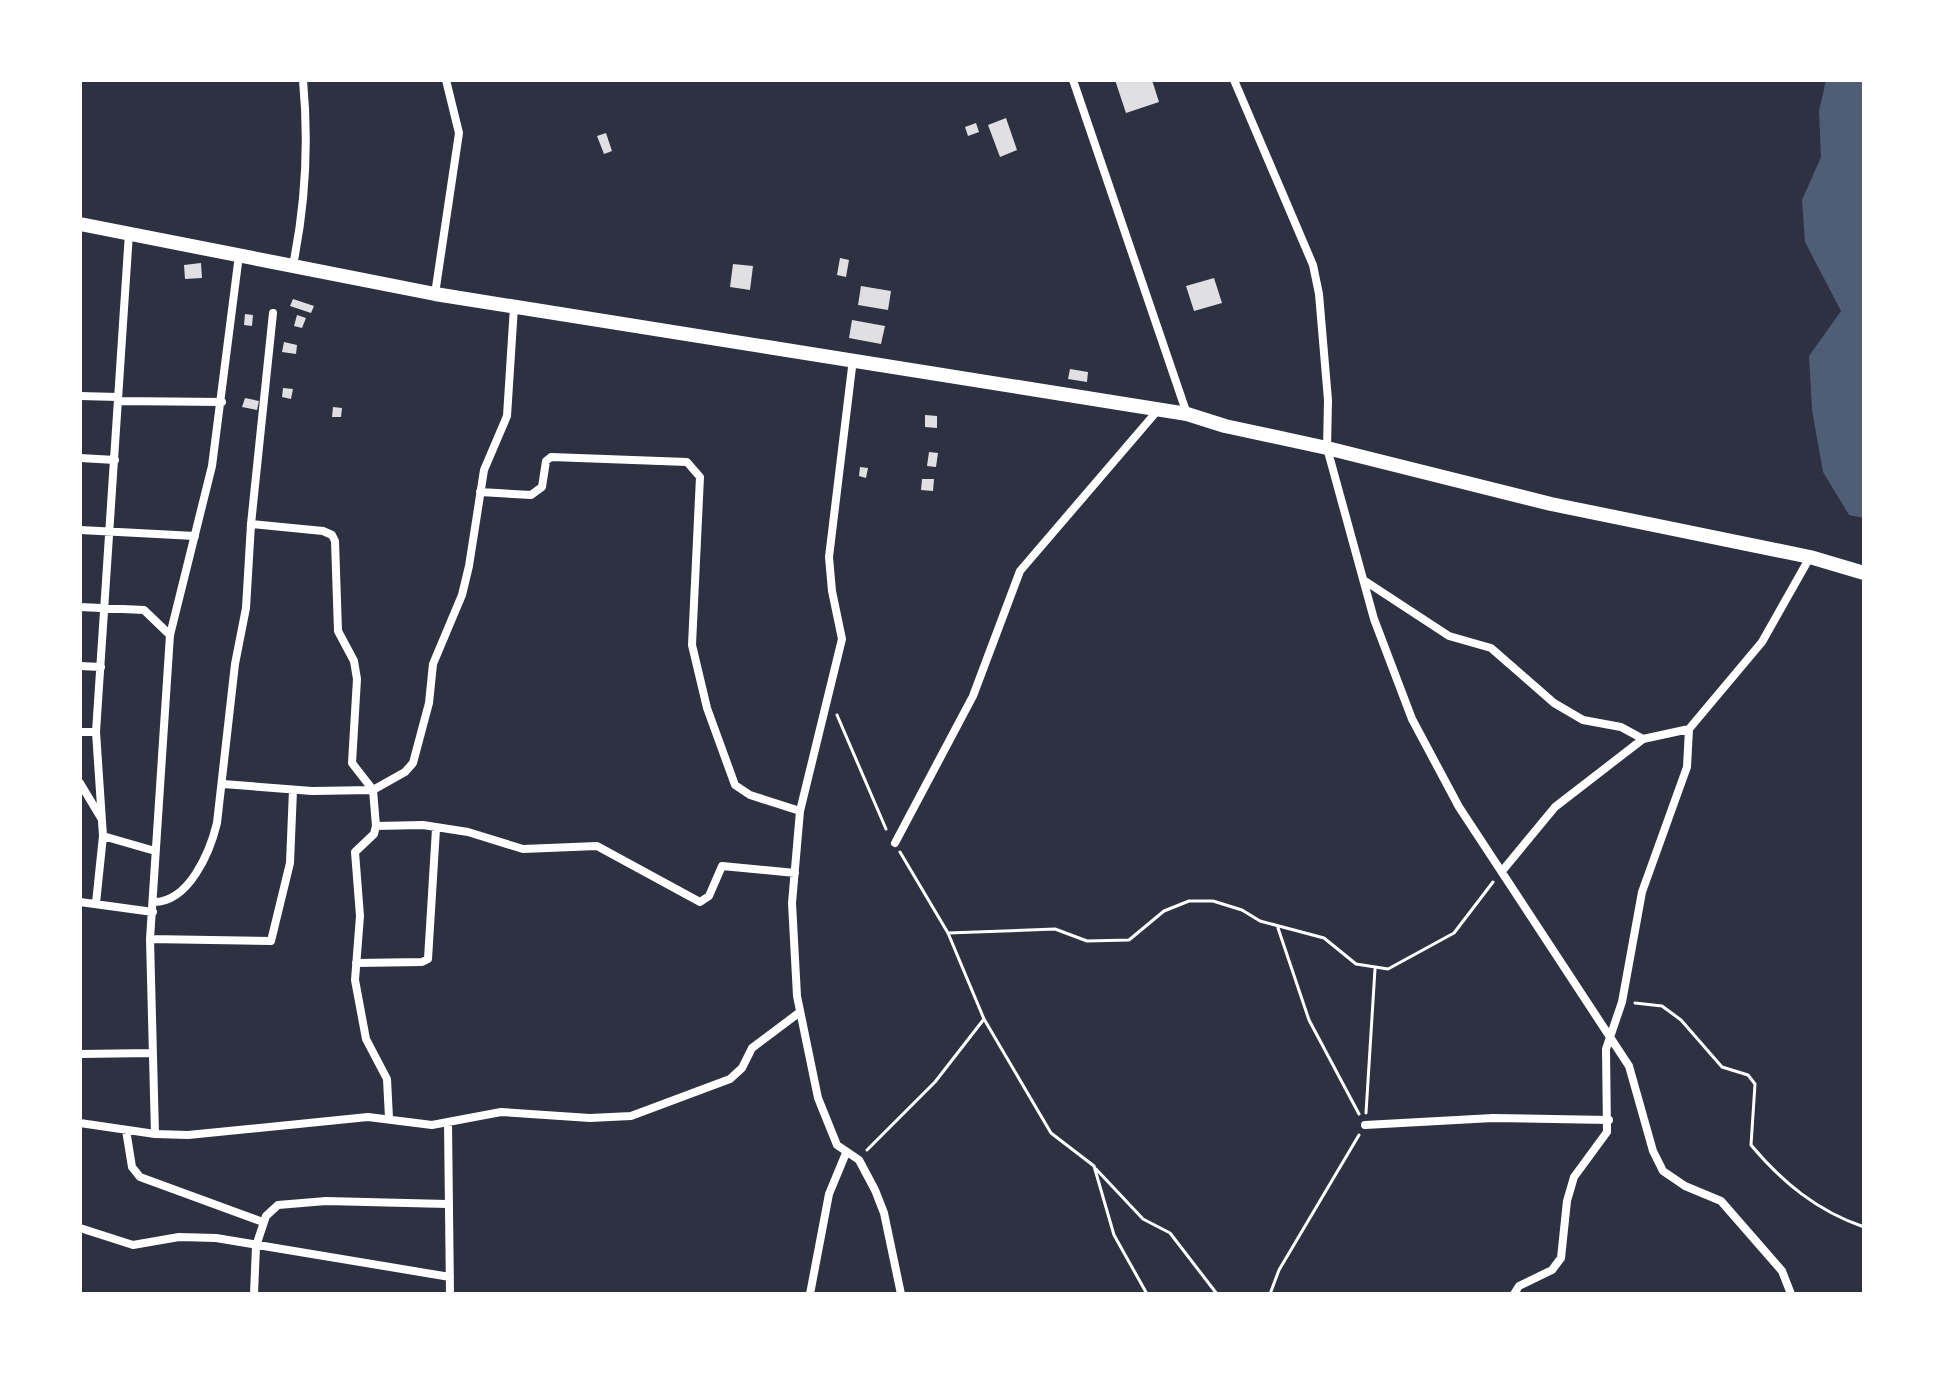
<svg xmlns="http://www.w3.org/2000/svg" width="1944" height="1374" viewBox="0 0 1944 1374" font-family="Roboto,sans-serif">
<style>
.water{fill:#4f5d75}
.building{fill:#e0e0e3}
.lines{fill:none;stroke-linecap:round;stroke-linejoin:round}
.path{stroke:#fff;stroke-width:3}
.minor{stroke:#fff;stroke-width:8}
.tertiary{stroke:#fff;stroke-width:14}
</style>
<rect width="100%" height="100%" fill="#2d3142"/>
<path class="water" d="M1826,80H1864V518L1849,515L1823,472L1812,410L1809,356L1841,311L1805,242L1802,200L1821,157L1819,111Z"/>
<path class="building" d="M1115,80H1152L1159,102L1126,113Z
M1006,118L1017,150L1000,157L988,125Z
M976,123L979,132L968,136L965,127Z
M606,133L612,151L604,154L597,136Z
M840,258L849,260L846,277L837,275Z
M201,263L202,278L185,279L184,265Z
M733,264L753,266L750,290L730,287Z
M1214,278L1222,303L1194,311L1186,286Z
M861,286L891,291L888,310L858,305Z
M293,299L314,306L311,313L290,306Z
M245,314L253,315L252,326L244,325Z
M297,315L306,318L302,328L294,326Z
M852,320L885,326L881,344L849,338Z
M284,342L297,345L296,354L282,352Z
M1070,369L1088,372L1087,382L1068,379Z
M283,388L293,389L291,399L282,397Z
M245,398L259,401L257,410L242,407Z
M333,407L342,408L341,417H332Z
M925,415L937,416V428L925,427Z
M929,452L938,453L936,467L927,466Z
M860,467L868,468L866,478L859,476Z
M922,479H934L933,491L921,490Z"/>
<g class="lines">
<path class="path" d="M837,715L886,829
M900,852L948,933L984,1019L1051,1133L1094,1166L1114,1235L1147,1294
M1278,928L1309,1020L1359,1114
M948,933L1055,929L1087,941L1129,940L1164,911L1189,901H1213L1242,910L1260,921L1324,938L1356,964L1388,969L1454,933L1493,882
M1635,1003L1662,1006L1681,1020L1722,1067L1748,1075L1755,1084L1751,1145C1782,1182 1817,1211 1864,1227
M1366,1113L1375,969
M867,1150L935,1082L984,1019
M1096,1169L1143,1219L1170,1233L1217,1294
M1270,1294L1279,1270L1359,1135"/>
<path class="minor" d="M1073,80L1187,414
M1234,80L1313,265L1319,294L1328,400L1327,448L1374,619L1412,719L1459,807L1629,1066L1653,1151L1663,1171L1685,1186L1721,1201L1782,1271L1791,1294
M293,265C306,202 309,144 303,80
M435,294L459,133L446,80
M853,359L829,557L832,591L842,639L800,811L792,903L797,996L818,1098L837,1145L859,1160L875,1190L884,1213L901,1294
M80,396L118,397
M118,401L222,402
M80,458L115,460
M480,492L531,495L542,487L546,461L551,457L687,462L700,477L692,645L707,708L735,785L750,795L800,811
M251,524L323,531L332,535L335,541L338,631L354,661L357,679L352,763L373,790L376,826L374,834L355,852L360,916L355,980L366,1039L387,1079L389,1118
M80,530L195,536
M1365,581L1449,636L1491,648L1554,703L1583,720L1621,727L1643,739
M80,607L144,610L170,635
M80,666L101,667
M80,732H96
M80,783L101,818
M223,784L312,791L373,790L405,772L413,763L429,703L433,664L462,595L469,566L484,470L507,416L514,307
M376,826L423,825L468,832L523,849L597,846L700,902L709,896L722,866L795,873
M103,836L155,851
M895,843L973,696L1020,571L1158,410
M1503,870L1555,807L1643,739L1689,729
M80,902L153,912
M154,902C189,902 210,852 217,823L235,664L246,608L251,524L273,313
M96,903L103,836L96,732L129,233
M150,939L271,941L290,863L293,790
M356,963L422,962L428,959L436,829
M80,1054L151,1053
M80,1123L155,1134L188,1135L368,1117L432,1125L501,1112L590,1118L631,1116L730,1079L742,1068L752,1048L800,1012
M448,1123L450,1294
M1365,1125L1493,1118L1609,1120
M126,1130L132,1167L140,1177L263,1222
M155,1134L150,939L170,635L212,466L239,255
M80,1228L133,1245L179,1237L216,1238L450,1277
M254,1294L256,1246L266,1216L278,1205L326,1201L447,1204
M810,1294L829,1194L846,1153
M1514,1294L1519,1286L1552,1270L1561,1258L1567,1201L1574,1177L1607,1132L1606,1049L1622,1002L1642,892L1687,767L1689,729L1762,642L1810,557"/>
<path class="tertiary" d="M80,224L435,294L1187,414L1225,426L1327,448L1551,504L1810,557L1864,573"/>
</g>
<rect width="1944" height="1374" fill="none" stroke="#ffffff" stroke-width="164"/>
</svg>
